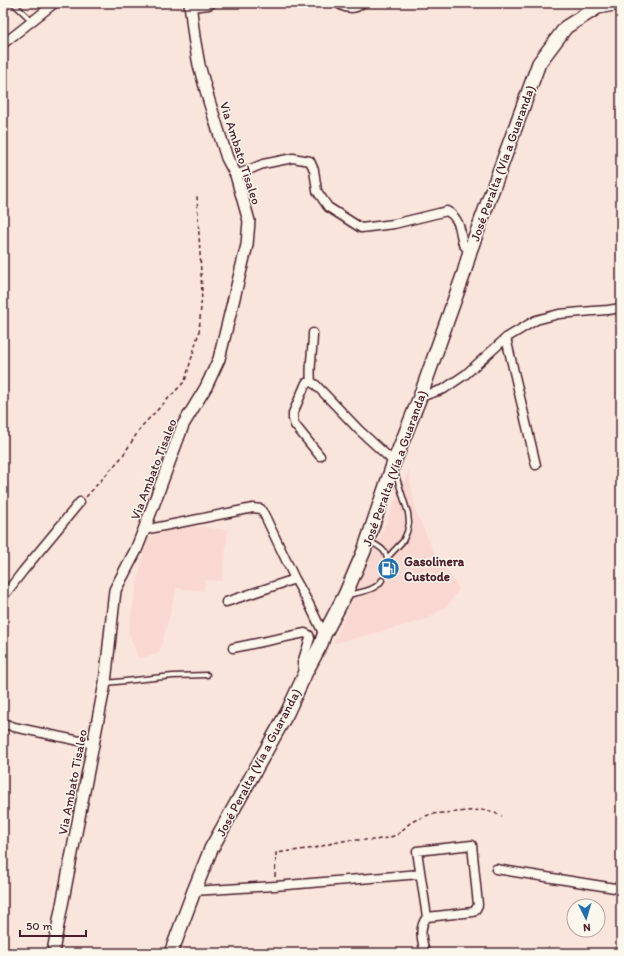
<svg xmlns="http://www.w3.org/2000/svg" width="624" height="956" viewBox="0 0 624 956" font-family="Itim,sans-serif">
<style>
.built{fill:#f9d8d1}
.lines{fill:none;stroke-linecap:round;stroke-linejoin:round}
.service-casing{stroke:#4a1f2b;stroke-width:7}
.minor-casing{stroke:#4a1f2b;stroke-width:11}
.secondary-casing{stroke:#4a1f2b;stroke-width:14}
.trunk-casing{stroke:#4a1f2b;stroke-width:16}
.path{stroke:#4a1f2b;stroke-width:1.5;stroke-dasharray:4 3;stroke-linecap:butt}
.service{stroke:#fbf7ec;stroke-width:4}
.minor{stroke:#fbf7ec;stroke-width:8}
.secondary{stroke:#fbf7ec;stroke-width:11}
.trunk{stroke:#fbf7ec;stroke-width:13}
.labels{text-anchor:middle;stroke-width:3;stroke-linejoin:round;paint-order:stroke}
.street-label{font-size:13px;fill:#4a1f2b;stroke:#fbf7ec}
.poi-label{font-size:13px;font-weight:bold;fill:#4a1f2b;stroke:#fbf7ec;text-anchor:start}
</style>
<rect width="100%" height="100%" fill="#fae5dc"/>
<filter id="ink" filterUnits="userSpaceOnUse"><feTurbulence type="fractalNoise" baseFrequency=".025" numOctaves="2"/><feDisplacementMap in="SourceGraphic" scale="8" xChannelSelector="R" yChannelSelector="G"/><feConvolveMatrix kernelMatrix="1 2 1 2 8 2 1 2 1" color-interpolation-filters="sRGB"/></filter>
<g filter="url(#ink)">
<path class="built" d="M409,470L415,510L433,550L459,589L449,604L428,619L333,644Z
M184,525L228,530L222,581L205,580L204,591L177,588L159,654L138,658L128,631L146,539Z"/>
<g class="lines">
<defs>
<path id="service" d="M13,3L32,21
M369,541C382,548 387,550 388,565
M388,557L403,541L407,532L409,523L408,513L395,472
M348,595C359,592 376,591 382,580
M106,683L173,676L207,675"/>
<path id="minor" d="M338,3C345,9 356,10 362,3
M191,7L209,5L212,3
M3,44L55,3
M236,175L263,164L293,158L310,161L314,170L317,191L328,207L361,228L394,224L447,211C456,216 460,225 461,235C462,238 462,241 463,244C465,247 468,249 470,251
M506,338L536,465
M311,382C309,366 313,350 313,333
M420,397L444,389L466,374L506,338L536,320L559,314L593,311L608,310L621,308
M320,456L295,425L293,419V413L306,383L311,382L316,385L359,430L394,462
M144,530L253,508L261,509L264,514L295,579L309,604L324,635
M3,597L23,571L80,502
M226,602L295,579
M233,648L305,633L309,635L310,638L302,663L303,668L306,672
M3,723L14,727L94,744
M472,845L478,905L476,909L473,912L427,917L417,851Z
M496,869L621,889
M194,891L275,886L420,874
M425,953C422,940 418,928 427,917"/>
<path id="secondary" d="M54,953V946L105,683L115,590L136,550L144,530L183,425L206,387L219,359L247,245L249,221L236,175L227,158L209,101L199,65L194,37L190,3"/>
<path id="trunk" d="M171,953L194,891L211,849L287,713L306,672L321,644L324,635L345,595L364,551L394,462L420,397L464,273L470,251L539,63L566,27L598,7L619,3"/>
</defs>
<use href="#service" class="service-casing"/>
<use href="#minor" class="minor-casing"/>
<use href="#secondary" class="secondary-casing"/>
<use href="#trunk" class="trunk-casing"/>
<path class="path" d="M86,497L122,457L141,427L185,381L199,332L202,293L197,196
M275,877L276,853L315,848L333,843L349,840H375L387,838L397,835L411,822L431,814L481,810L490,811L502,816"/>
<use href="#service" class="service"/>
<use href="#minor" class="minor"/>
<use href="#secondary" class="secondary"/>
<use href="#trunk" class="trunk"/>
</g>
</g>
<defs>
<symbol id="fuel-disc" viewBox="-11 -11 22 22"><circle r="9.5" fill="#1f6fb2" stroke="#fbf7ec"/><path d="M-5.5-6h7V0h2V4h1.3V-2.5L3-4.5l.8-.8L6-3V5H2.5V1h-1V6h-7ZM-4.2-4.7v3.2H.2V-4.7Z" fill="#fff"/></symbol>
</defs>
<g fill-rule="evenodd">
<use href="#fuel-disc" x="376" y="556" width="25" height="25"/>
</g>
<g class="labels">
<g class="street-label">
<text transform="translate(241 153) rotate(72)" y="5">Via Ambato Tisaleo</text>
<text transform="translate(502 163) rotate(-70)" y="5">José Peralta (Vía a Guaranda)</text>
<text transform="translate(394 468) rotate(-70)" y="5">José Peralta (Vía a Guaranda)</text>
<text transform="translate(153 469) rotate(-69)" y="5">Via Ambato Tisaleo</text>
<text transform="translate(258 762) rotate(-62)" y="5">José Peralta (Vía a Guaranda)</text>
<text transform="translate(72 782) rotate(-79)" y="5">Via Ambato Tisaleo</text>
</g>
<g class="poi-label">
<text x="404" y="566">Gasolinera<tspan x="404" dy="15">Custode</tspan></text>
</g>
</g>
<rect width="624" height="956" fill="none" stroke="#fbf7ec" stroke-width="16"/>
<rect x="8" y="8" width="608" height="940" fill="none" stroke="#4a1f2b" stroke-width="1.5" filter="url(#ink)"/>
<g transform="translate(586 918) rotate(175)"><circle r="19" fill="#fbf7ec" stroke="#b4a19f"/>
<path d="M0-3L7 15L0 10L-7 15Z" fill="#1f6fb2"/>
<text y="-6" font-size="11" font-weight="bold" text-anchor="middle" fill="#4a1f2b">N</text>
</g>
<path d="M20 930v6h66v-6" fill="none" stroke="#4a1f2b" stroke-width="2"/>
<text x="26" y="930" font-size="12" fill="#4a1f2b" stroke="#fbf7ec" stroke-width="3" paint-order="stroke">50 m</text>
</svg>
